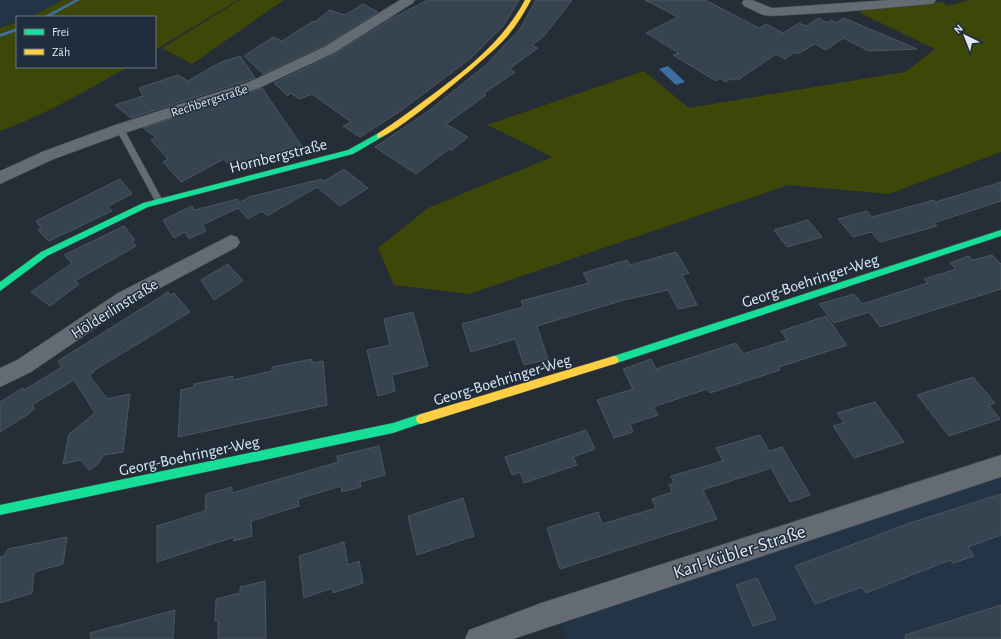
<svg xmlns="http://www.w3.org/2000/svg" width="1001" height="639" viewBox="0 0 1001 639" font-family="'Alegreya Sans',sans-serif">
<style>
.built{fill:#223446}
.green{fill:#3d4708}
.water{fill:#3e6fa2}
.lines{fill:none;stroke-linecap:round;stroke-linejoin:round}
.stream{fill:#3e6fa2;fill-rule:evenodd}
.building{fill:#364452;stroke:#4f555c}
.lane-casing{stroke:#424850;stroke-width:1}
.street-casing{stroke:#424850;stroke-width:1}
.fast-casing{stroke:#424850;stroke-width:1}
.slow-casing{stroke:#424850;stroke-width:1}
.lane{fill:#656b72;fill-rule:evenodd}
.street{fill:#656b72;fill-rule:evenodd}
.fast{fill:#16e098;fill-rule:evenodd}
.slow{fill:#ffcf43;fill-rule:evenodd}
.labels{text-anchor:middle;stroke-width:3;stroke-linejoin:round;paint-order:stroke}
.far-street-label{font-size:13px;fill:#e0e9f3;stroke:#1f2d3c}
.street-label{font-size:16px;fill:#e0e9f3;stroke:#1f2d3c}
.near-street-label{font-size:19px;fill:#e0e9f3;stroke:#1f2d3c}
</style>
<rect width="100%" height="100%" fill="#252d36"/>
<path class="built" d="M0,0H63L32,16L17,17V21L0,27Z
M1001,475V639H566L559,624Z"/>
<path class="green" d="M63,0H238L155,50V17H30Z
M240,0H284L192,64L162,48Z
M969,0H1001V152L889,194L788,185L469,294L394,285L378,248L428,208L552,157L487,125L644,71L689,108L905,72L935,49L860,13L863,9L942,2L947,6Z
M17,22V67H127C86,91 45,115 0,131V28Z"/>
<path class="water" d="M668,66L685,82L676,85L659,69Z"/>
<g class="lines">
<path class="stream" d="M75,0H80L49,17H43Z
M17,28V31L0,37V34Z"/>
</g>
<path class="building" d="M428,0H519L504,25L472,57L402,110L360,137L343,126L351,122L312,94L300,99L290,93L288,96L274,83L335,54L392,18Z
M536,0H572L544,36L532,45L538,48L509,69L515,72L483,94L486,95L446,124L468,137L452,150L449,149L416,174L375,147L426,113L486,65L520,29Z
M645,0H705L759,28L766,24L783,33L799,23L806,26L819,18L827,23L831,20L836,23L844,18L917,49L869,51L843,38L826,50L815,44L803,51L798,54L795,52L785,59L776,54L738,80L736,78L733,80L730,79L726,82L719,78L716,81L673,55L679,53L646,33L678,17Z
M363,4L378,12L323,46L263,74L244,56L273,37L282,41L313,21L315,22L330,10L345,15Z
M240,56L255,78L131,118L115,105L143,96L139,88L178,75L188,81L219,63Z
M262,88L303,148L248,169L237,158L227,163L224,159L181,182L163,162L168,159L151,140L156,138L143,128Z
M344,169L368,188L340,206L317,187L267,216L262,211L248,219L238,208L202,225L206,231L189,239L185,232L174,238L163,220L192,206L194,210L238,199L239,203L249,197L322,179L323,182Z
M120,179L132,194L108,206L112,211L49,241L38,230L41,228L36,221Z
M1001,182V201L933,223L937,226L880,242L871,232L853,237L838,219L867,211L872,217L934,200L936,202Z
M808,220L822,237L787,247L774,230Z
M124,226L135,240L132,241L136,246L75,281L79,284L50,306L31,292L72,263L64,255Z
M676,252L689,273L682,275L697,305L678,309L668,290L624,300L537,326L548,359L524,365L515,339L471,352L462,324L523,307L521,301L589,283L583,273L627,260L630,265Z
M992,255L1001,264V289L880,327L869,312L834,323L819,304L854,294L862,304L928,283L924,279L956,269L950,263L969,256L973,260Z
M228,264L243,281L214,300L201,280Z
M168,292L171,295L174,293L190,312L93,371L94,372L89,375L107,399L130,394L123,452L104,455L97,465L89,470L80,460L63,464L69,434L95,413L74,380L32,405L35,409L30,412V413L0,432V402L23,388L24,390L62,367L58,361Z
M413,312L428,366L392,375L395,391L378,396L367,350L390,345L384,319Z
M826,316L847,345L779,367L780,370L710,393L707,389L653,407L658,415L630,424L633,432L614,438L597,400L633,389L623,369L651,359L656,369L736,343L743,354L787,340L781,331Z
M312,359V363L323,361L327,405L178,437L181,390L194,387V384L233,376V380L272,371V367Z
M973,377L995,403L989,405L1000,419L949,436L917,395Z
M875,402L904,442L854,458L833,426L844,423L837,413Z
M586,430L595,449L573,457L577,465L524,483L520,472L512,475L505,457Z
M760,435L769,451L782,447L810,495L790,502L771,468L703,490L717,519L560,569L547,528L598,512L602,524L656,508L652,499L672,492L669,485L674,483L671,476L723,461L716,448Z
M379,446L385,475L360,482L361,487L342,492L341,486L298,499L299,506L251,521L252,536L234,541V537L157,562V526L205,511L206,494L232,487V493L338,462L337,456Z
M1001,494V535L968,547L974,556L953,563L950,560L866,593L862,587L815,604L795,566L910,523Z
M463,498L474,536L417,555L408,516Z
M67,537L63,564L34,572L32,593L0,603V557L4,556L8,549Z
M344,542L348,565L359,561L363,583L333,593L332,588L304,598L299,556Z
M757,578L776,619L753,626L736,585Z
M265,581L266,639H218V621H215L216,599L240,593V587Z
M1001,605V639H906L905,635Z
M175,610L173,639H91L90,633Z"/>
<g class="lines">
<defs>
<path id="lane" d="M120,126L124,129L163,201L162,203L159,204L155,201L116,129Z"/>
<path id="street" d="M400,0H415L413,3L334,53L259,88L125,133L54,159L0,184V171L44,151L115,125L249,82L324,47Z
M744,0H752L772,8L889,0H936L934,3L930,4L841,12L772,16L763,15L744,6L742,3Z
M231,235L237,237L240,242L237,247L132,303L31,372L0,387V368L17,360L118,293Z
M1001,455V477L513,639H465L469,630L541,603Z"/>
<path id="fast" d="M377,134H380L384,136L353,154L148,207L47,256L0,291V282L41,252L143,203L348,150Z
M1001,230V236L614,364L611,363L609,360L611,357L614,356Z
M421,414L425,416L426,419L425,422L393,433L0,515V505L393,423Z"/>
<path id="slow" d="M525,0H531C523,15 515,28 503,41C490,55 390,140 377,138V134C396,122 414,108 432,95C468,68 503,41 525,0Z
M614,356L617,357L619,360L617,363L614,364L421,424L417,422L416,419L417,416L421,414Z"/>
</defs>
<use href="#lane" class="lane-casing"/>
<use href="#street" class="street-casing"/>
<use href="#fast" class="fast-casing"/>
<use href="#slow" class="slow-casing"/>
<use href="#lane" class="lane"/>
<use href="#street" class="street"/>
<use href="#fast" class="fast"/>
<use href="#slow" class="slow"/>
</g>
<g class="labels">
<g class="far-street-label">
<text transform="translate(209 100) rotate(-18)" y="5">Rechbergstraße</text>
</g>
<g class="street-label">
<text transform="translate(278 155) rotate(-14)" y="6">Hornbergstraße</text>
<text transform="translate(810 280) rotate(-18)" y="6">Georg-Boehringer-Weg</text>
<text transform="translate(114 308) rotate(-32)" y="6">Hölderlinstraße</text>
<text transform="translate(502 379) rotate(-17)" y="6">Georg-Boehringer-Weg</text>
<text transform="translate(189 455) rotate(-12)" y="6">Georg-Boehringer-Weg</text>
</g>
<g class="near-street-label">
<text transform="translate(739 551) rotate(-18)" y="7">Karl-Kübler-Straße</text>
</g>
</g>
<rect x="16" y="16" width="140" height="52" fill="#1f2d3c" stroke="#6c7885"/>
<rect x="24" y="29" width="20" height="6" fill="#16e098" stroke="#6c7885"/>
<text x="52" y="36" font-size="12" fill="#e0e9f3">Frei</text>
<rect x="24" y="49" width="20" height="6" fill="#ffcf43" stroke="#6c7885"/>
<text x="52" y="56" font-size="12" fill="#e0e9f3">Zäh</text>
<g transform="translate(965 36) rotate(317)" stroke="#1f2d3c" stroke-width="3" paint-order="stroke">
<path d="M0-3L7 15L0 10L-7 15Z" fill="#e0e9f3"/>
<text y="-6" font-size="11" font-weight="bold" text-anchor="middle" fill="#e0e9f3">N</text>
</g>
</svg>
